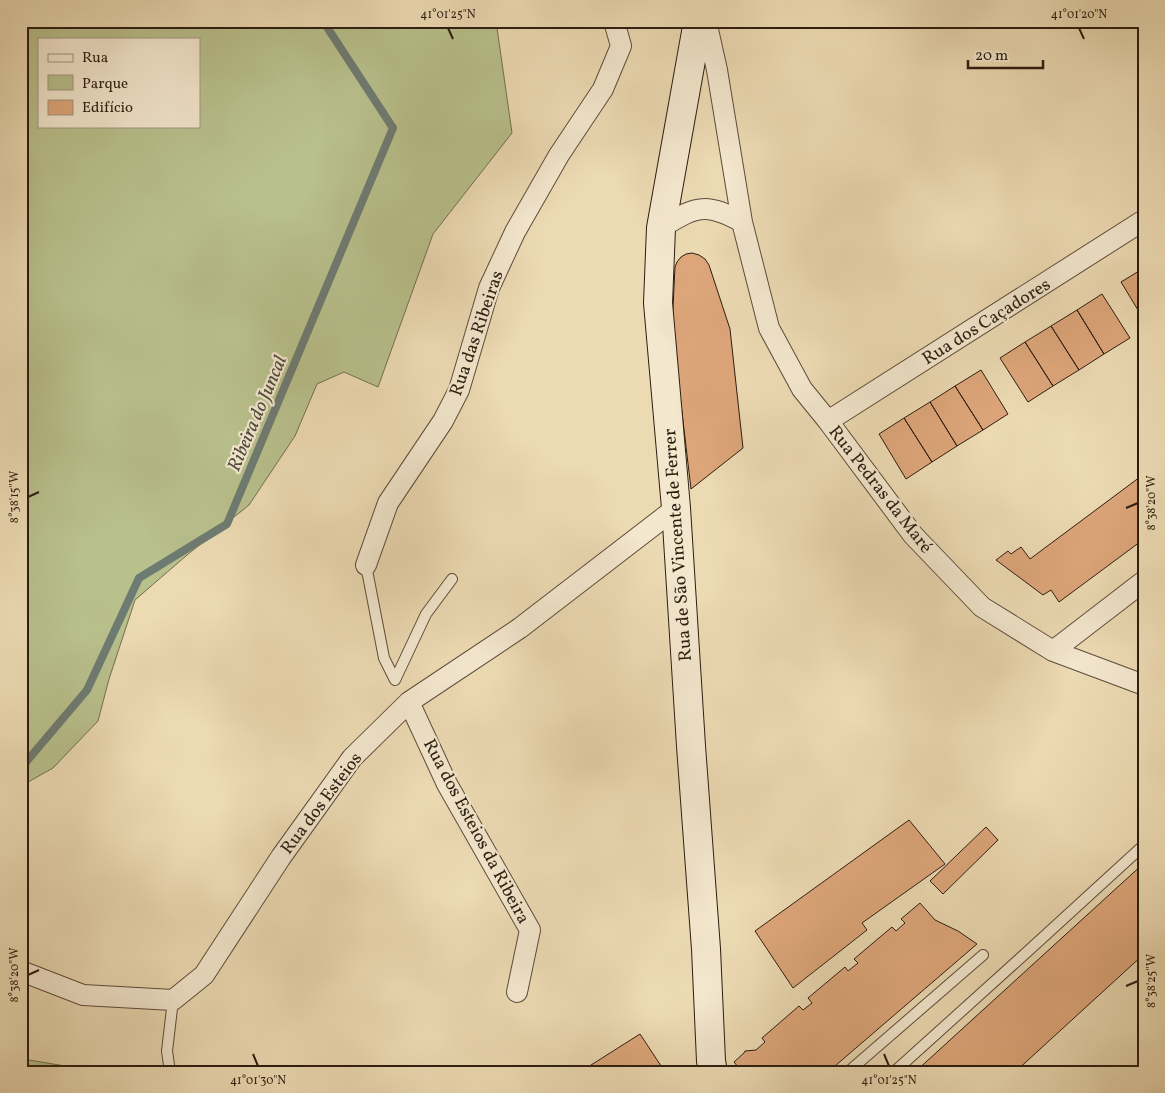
<svg xmlns="http://www.w3.org/2000/svg" width="1165" height="1093" viewBox="0 0 1165 1093" font-family="Vollkorn,serif">
<style>
.green{fill:#b8c08c;stroke:#726e4e;fill-rule:evenodd}
.lines{fill:none;stroke-linecap:round;stroke-linejoin:round}
.stream{stroke:#6e7b72;stroke-width:8}
.building{fill:#dda67a;stroke:#2d1d11}
.lane-casing{stroke:#5d4c3a;stroke-width:12}
.street-casing{stroke:#5d4c3a;stroke-width:22}
.secondary-casing{stroke:#2d1d11;stroke-width:30}
.lane{stroke:#f3e7ce;stroke-width:10}
.street{stroke:#f3e7ce;stroke-width:20}
.secondary{stroke:#f3e7ce;stroke-width:28}
.ticks{fill:none;stroke:#2d1d11;stroke-width:2}
.labels{text-anchor:middle;stroke-width:4.5;stroke-linejoin:round;paint-order:stroke}
.street-label{font-size:18px;fill:#2d1d11;stroke:#f3e7ce}
.water-label{font-size:19px;font-style:italic;fill:#4d4c41;stroke:#f3e7ce}
.neatline{fill:none;stroke:#2d1d11;stroke-width:2}
.ticks-label{font-size:12px;text-anchor:middle;fill:#2d1d11}
</style>
<rect width="100%" height="100%" fill="#ecdab3"/>
<filter id="stains"><feTurbulence type="fractalNoise" baseFrequency=".004" numOctaves="4"/><feColorMatrix values="0 0 0 0 .2 0 0 0 0 .09 0 0 0 0 .02 0 0 0 .5 -.17"/></filter>
<radialGradient id="worn" r=".72"><stop offset=".6" stop-color="#630" stop-opacity="0"/><stop offset="1" stop-color="#630" stop-opacity=".3"/></radialGradient>
<path class="green" d="M21,21H496L512,133L433,234L378,387L344,372L317,384L295,436L249,505L187,555L135,600L109,679L98,721L53,768L21,786ZM39,39H199V126H39Z
M29,1060L83,1069L85,1072H21V1061Z"/>
<g class="lines">
<path class="stream" d="M21,768L87,690L139,578L227,524L393,128L323,21"/>
</g>
<path class="building" d="M692,253L699,255L705,259L709,265L730,329L743,448L691,489L672,328L675,267L677,262L681,257L686,254Z
M1144,268V320L1121,282Z
M1102,294L1130,338L1104,354L1077,310Z
M1077,310L1104,354L1079,370L1051,326Z
M1051,326L1079,370L1053,386L1025,342Z
M1025,342L1053,386L1028,402L1000,358Z
M981,370L1008,414L983,430L955,386Z
M955,386L983,430L957,446L930,402Z
M930,402L957,446L932,462L904,418Z
M904,418L932,462L906,479L879,434Z
M1144,474V539L1059,602L1051,590L1043,595L996,560L1008,551L1011,554L1021,547L1030,559Z
M909,820L945,864L862,923L867,930L793,988L755,931Z
M986,827L998,840L943,894L930,881Z
M1144,863V954L1015,1072H915Z
M920,903L935,920L958,931L977,944L828,1072H742L734,1062L744,1053L745,1051L756,1050L765,1042L762,1038L799,1006L803,1010L812,1003L808,998L845,967L848,971L858,963L854,959L892,927L896,931L905,923L901,919Z
M640,1034L665,1072H580Z"/>
<g class="lines">
<defs>
<path id="lane" d="M366,565L384,658L395,680L426,614L452,579
M170,1072L167,1051L173,1000
M848,1072L983,955
M894,1072L1027,952L1144,845"/>
<path id="street" d="M706,21L717,70L742,222L769,328L802,389L828,421L913,535L982,607L1053,651L1144,685
M661,228C674,220 689,209 705,209C716,209 733,217 742,222
M828,421L1144,220
M366,565L388,503L443,421L459,390L489,288L515,232L559,155L603,89L621,46L614,21
M1053,651L1144,581
M409,702L447,784L530,930L517,992
M21,971L83,995L173,1000L204,975L281,857L352,758L409,702L520,628L676,508"/>
<path id="secondary" d="M698,21L661,228L658,303L676,508L691,746L706,949L711,1061L713,1072"/>
</defs>
<use href="#lane" class="lane-casing"/>
<use href="#street" class="street-casing"/>
<use href="#secondary" class="secondary-casing"/>
<use href="#lane" class="lane"/>
<use href="#street" class="street"/>
<use href="#secondary" class="secondary"/>
</g>
<path class="ticks" d="M448,28L453,39M1079,28L1084,39M28,497L39,492M1126,508L1138,503M28,975L39,970M1126,986L1138,981M253,1054L258,1066M884,1054L889,1066"/>
<g class="labels">
<g class="street-label">
<text transform="translate(986 321) rotate(-32)" y="6">Rua dos Caçadores</text>
<text transform="translate(476 333) rotate(-71)" y="6">Rua das Ribeiras</text>
<text transform="translate(881 489) rotate(52)" y="6">Rua Pedras da Maré</text>
<text transform="translate(677 545) rotate(-94)" y="6">Rua de São Vincente de Ferrer</text>
<text transform="translate(321 803) rotate(-53)" y="6">Rua dos Esteios</text>
<text transform="translate(477 831) rotate(62)" y="6">Rua dos Esteios da Ribeira</text>
</g>
<g class="water-label">
<text transform="translate(256 413) rotate(-67)" y="7">Ribeira do Juncal</text>
</g>
</g>
<rect width="1165" height="1093" fill="none" stroke="#ecdab3" stroke-width="55"/>
<rect x="38" y="38" width="162" height="90" fill="#f3e7ce" stroke="#a49682"/>
<rect x="48" y="54" width="25" height="8" fill="#f3e7ce" stroke="#a49682"/>
<text x="82" y="62" font-size="15" fill="#2d1d11">Rua</text>
<rect x="48" y="75" width="25" height="15" fill="#b8c08c" stroke="#a49682"/>
<text x="82" y="88" font-size="15" fill="#2d1d11">Parque</text>
<rect x="48" y="100" width="25" height="15" fill="#dda67a" stroke="#a49682"/>
<text x="82" y="112" font-size="15" fill="#2d1d11">Edifício</text>
<path d="M968 60v8h75v-8" fill="none" stroke="#2d1d11" stroke-width="2.5"/>
<text x="975" y="60" font-size="15" fill="#2d1d11" stroke="#f3e7ce" stroke-width="4" paint-order="stroke">20 m</text>
<rect x="28" y="28" width="1110" height="1038" class="neatline"/>
<g class="ticks-label">
<text x="448" y="18">41°01'25"N</text>
<text x="1079" y="18">41°01'20"N</text>
<text transform="translate(14 497) rotate(-90)" y="4">8°38'15"W</text>
<text transform="translate(1151 503) rotate(-90)" y="4">8°38'20"W</text>
<text transform="translate(14 975) rotate(-90)" y="4">8°38'20"W</text>
<text transform="translate(1151 981) rotate(-90)" y="4">8°38'25"W</text>
<text x="258" y="1084">41°01'30"N</text>
<text x="889" y="1084">41°01'25"N</text>
</g>
<rect width="100%" height="100%" filter="url(#stains)"/>
<rect width="100%" height="100%" fill="url(#worn)"/>
</svg>
